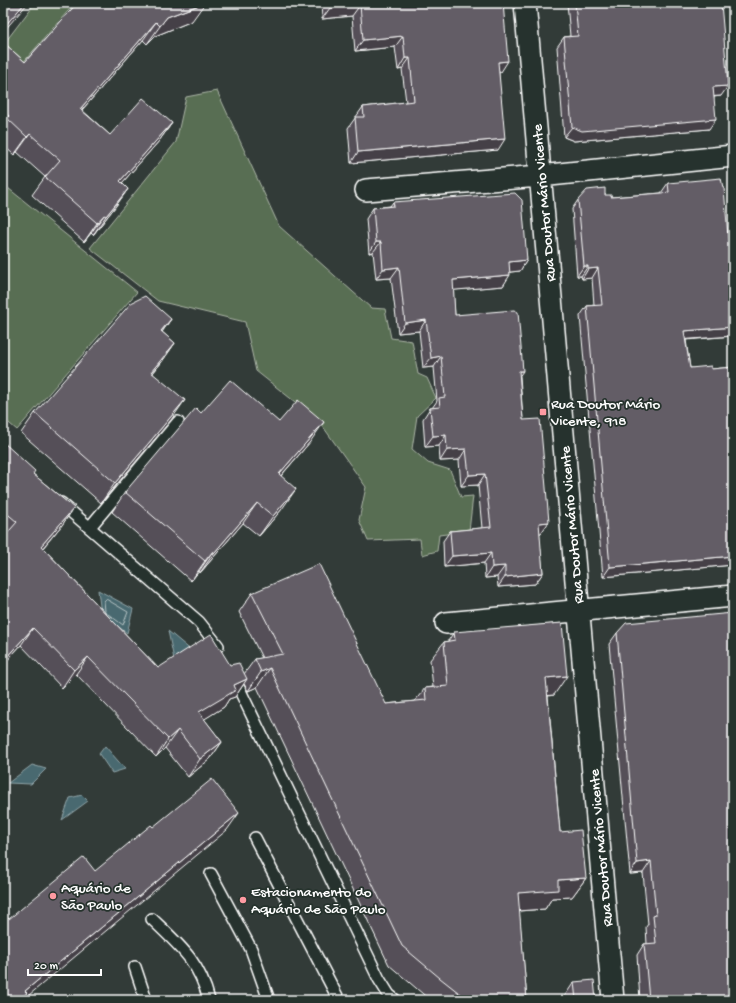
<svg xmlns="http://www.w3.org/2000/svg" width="736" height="1003" viewBox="0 0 736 1003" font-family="'Gochi Hand',sans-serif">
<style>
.green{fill:#596e52;stroke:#acb6a8}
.water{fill:#48696f;stroke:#91a5a9}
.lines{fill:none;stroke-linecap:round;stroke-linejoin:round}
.shore{stroke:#b6c3c5;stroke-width:1}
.service-casing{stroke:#fff;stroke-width:14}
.minor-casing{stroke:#fff;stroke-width:24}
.service{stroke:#26332d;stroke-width:11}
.minor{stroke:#26332d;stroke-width:21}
.wall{fill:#555058;stroke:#fff}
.shaded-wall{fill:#454147;stroke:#fff}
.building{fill:#635d66;stroke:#fff}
.poi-dot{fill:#ff9aa2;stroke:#26332d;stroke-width:1.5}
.labels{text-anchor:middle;stroke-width:3.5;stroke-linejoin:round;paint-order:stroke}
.street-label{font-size:15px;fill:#fff;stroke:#26332d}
.poi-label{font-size:15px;fill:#fff;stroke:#26332d;text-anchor:start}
</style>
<rect width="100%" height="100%" fill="#323b38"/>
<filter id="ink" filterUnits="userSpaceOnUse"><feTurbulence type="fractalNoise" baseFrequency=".025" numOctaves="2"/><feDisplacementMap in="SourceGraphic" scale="8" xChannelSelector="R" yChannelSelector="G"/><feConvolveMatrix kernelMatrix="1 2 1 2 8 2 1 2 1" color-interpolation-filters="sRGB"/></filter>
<g filter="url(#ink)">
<path class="green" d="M35,3H75L20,66L3,45Z
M217,91L279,226L371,308L385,309L391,338L412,341L418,374L427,378L436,398L417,416L412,449L428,463L450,470L461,497L473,496L469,531L439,535L437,551L422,555L420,539L368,541L359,520L366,487L319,421L256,371L245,322L158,301L90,248L176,142L186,97Z
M3,184L137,292L17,430L3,418Z"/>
<path class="water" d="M98,590L133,609L127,633L101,614Z
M168,631L193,652L175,664Z
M105,746L125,769L112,773L99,754Z
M32,765L46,769L31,784L8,783Z
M82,795L88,801L62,820L70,798Z"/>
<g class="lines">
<path class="shore" d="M105,611L104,601L106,599L128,612L123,625L108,614"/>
<defs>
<path id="service" d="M61,503L199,622L218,646
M90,527L178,422
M233,676L379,979L389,995L395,1000
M255,838L339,1000
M211,874L251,949L269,1000
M152,919C180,946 199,961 209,1000
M135,967L146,1000"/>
<path id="minor" d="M525,3L613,1000
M366,190L540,176L733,156
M446,623L733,596"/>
</defs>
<use href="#service" class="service-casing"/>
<use href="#minor" class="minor-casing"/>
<use href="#service" class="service"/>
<use href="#minor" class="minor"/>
</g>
<path class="wall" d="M77,3L192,21L155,36L147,44L143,40L82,110L110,135L172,123L159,141L122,183L128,189L115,207L93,235L91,233L84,242L32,195L45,177L17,152L14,155L3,145V42L25,62Z
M321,3H503L501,72H499L498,150L351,163L348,128L363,107L406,102L402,69L398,70L395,47L355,51L352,16L322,19Z
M567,3H721V96L714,97L709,129L574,141L564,137L557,47L564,37L570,36Z
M668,183L730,260H733V336L686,340L690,368L711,369L733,367V565L603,577L580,316L587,306L594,305L592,278L582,279L581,276H577L572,209L578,200L605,195L611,197L661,193Z
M393,202L527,260L520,271L510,272L503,286L453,290L455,315L520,376L523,420L541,533H539L543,573L535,584L498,587L497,577L485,578L484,563L444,567L443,541L450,531L482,528L478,485L461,486L459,460L440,461L439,446L425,447L423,419L430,408H432L437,401L434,367L423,368L419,331L398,333L391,278L376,279L373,252L369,253L366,219L373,208L390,206Z
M171,319L162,332L175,343L161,363L153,373L171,420L101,503L21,433L35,413Z
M201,413L279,422L310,442L281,476L282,509L259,536L243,523L200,573L199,571L191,581L112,512L125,492Z
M3,442L33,474L74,508L62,525L43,548L158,668L230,665L244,674L255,659L262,658L239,612L252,593L386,704L415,701L425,688L433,687L430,660L444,642L448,641L454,632L554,695L548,696L560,832L586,878L572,897L552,898L545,909L519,911L527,1000H430L389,965L257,687L248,691L244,684L235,697L229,699L224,707L204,719L222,742L210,759L188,777L165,748L156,757L76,674L62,688L21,645L3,665Z
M617,633L733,1000H640L637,955L644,944H647L646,927L648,924L643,873L630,874L609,644Z
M574,982L596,1000H562Z"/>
<path class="shaded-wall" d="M25,3H28L3,32V28Z
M205,3L192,21L155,36L147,44L160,26L167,17Z
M360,5L352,16L322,19L330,8Z
M156,22L143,40L67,127L80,109Z
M403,36L395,47L355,51L363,40Z
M405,58H410L402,69L398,70Z
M508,61L501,72L490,73L498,62Z
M728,86L721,96L706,97L713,87Z
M716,119L709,129L574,141L564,137L572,127Z
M172,123L159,141L107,200L120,181Z
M30,134L17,152L14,155L27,137Z
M505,139L498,150L351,163L358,152Z
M128,189L115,207L93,235L106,216Z
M104,215L91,233L84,242L97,223Z
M376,242H381L373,252L369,253Z
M527,260L520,271L502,273L509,262Z
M584,266H588L581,276H577Z
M399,267L391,278L376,279L383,269Z
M598,268L592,278L582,279L588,269Z
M510,275L503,286L445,291L453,280Z
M171,319L157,339L161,331Z
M426,320L419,331L398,333L405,323Z
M733,327V336L678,340L684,331Z
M175,343L161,363L137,392L151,372Z
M441,356L434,367L423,368L431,358Z
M519,371H523L516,381Z
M185,400L171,420L101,503L115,483Z
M324,422L310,442L265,494L279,474Z
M446,435L439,446L425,447L433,436Z
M466,449L459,460L440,461L447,450Z
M485,474L478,485L461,486L469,475Z
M296,489L282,509L259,536L273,516Z
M257,503L243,523L200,573L214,553Z
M74,508L62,525L29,564L41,546Z
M549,522L541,533L531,534L539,523Z
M213,551L199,571L191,581L205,561Z
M491,553L484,563L444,567L452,556Z
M733,556V565L603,577L610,567Z
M505,566L497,577L485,578L492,567Z
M543,573L535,584L498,587L505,577Z
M33,628L21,645L3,665V661Z
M88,657L76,674L62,688L74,670Z
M270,668L257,687L248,691L261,672Z
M567,676L554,695L533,697L546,678Z
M247,679L235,697L229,699L224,707L187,730L199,712L234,685Z
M178,730L165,748L156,757L168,739Z
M222,742L210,759L188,777L200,759Z
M239,813L227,830L23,1000H18L25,991Z
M651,861L643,873L630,874L637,863Z
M586,878L572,897L552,898L545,909L504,912L518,893L558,880Z"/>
<path class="building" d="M3,3H25L3,28Z
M77,3H204L167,17L160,26L156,22L80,109L110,135L143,98L172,123L120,181L128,189L106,216L104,215L97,223L45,177L60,160L30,134L27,137L7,118L9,116L3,111V42L25,62Z
M330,3H503L508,61L498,62L505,139L358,152L355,117H364L363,107L414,101L410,58H405L403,36L363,40L360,5L330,8Z
M575,3H721L728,86L713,87L716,119L582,131L572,127L564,37L578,36Z
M721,178L723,188H724L730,260H733V327L684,331L690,368L711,366V369L733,367V556L610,567L587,306L602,305L598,268L588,269V266H584L578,200L587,190L605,188V195H611V197L662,193L669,192L668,183Z
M515,193L522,200L527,260L509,262L510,275L453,280L455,315L514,310L518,312L523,371H519L523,420L540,419L549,522L539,523L543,573L505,577V566L492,567L491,553L452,556L450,531L491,527L485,474L469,475L466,449L447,450L446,435L433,436L430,408L440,407L439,398L445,397L441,356L431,358L426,320L405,323L399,267L383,269L381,242H376L373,208L394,206L393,202Z
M145,296L171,319L161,331L175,343L151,372L185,400L115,483L35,413L131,303Z
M230,380L279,422L298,400L324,422L279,474L296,489L273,516L257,503L214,553L213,551L205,561L125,492L196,408L201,413Z
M3,442L35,471L33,474L74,508L41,546L158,668L211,634L230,665L239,663L247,679L234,685L236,690L199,712L222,742L200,759L178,730L168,739L88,657L74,670L33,628L3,661V538L17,522L3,510Z
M319,564L386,704L426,700L425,688L448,686L444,642L455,640L454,632L562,623L567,676L546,678L560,832L581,830L586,878L558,880V890L518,893L527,1000H468L440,978L402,946L270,668L261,672L255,659L283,654L252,593Z
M733,613V1000H649L644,944L656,943L653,916L656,915L651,861L637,863L617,633L626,623Z
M212,779L239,813L25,991L27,993L18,1000H3V914L9,919L84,857L95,871L151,825L153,827Z
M594,980L596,1000H576L574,982Z"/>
</g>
<g class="poi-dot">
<rect x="539" y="408" width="8" height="8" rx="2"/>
<circle cx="53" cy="896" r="4"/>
<circle cx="243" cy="900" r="4"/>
</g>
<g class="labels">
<g class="street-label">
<text transform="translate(543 203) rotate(-95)" y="5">Rua Doutor Mário Vicente</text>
<text transform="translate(571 525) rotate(-95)" y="5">Rua Doutor Mário Vicente</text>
<text transform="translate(600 848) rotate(-95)" y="5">Rua Doutor Mário Vicente</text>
</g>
<g class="poi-label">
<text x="551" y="408">Rua Doutor Mário<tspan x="551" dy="17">Vicente, 918</tspan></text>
<text x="61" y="892">Aquário de<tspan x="61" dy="17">São Paulo</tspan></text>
<text x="251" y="896">Estacionamento do<tspan x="251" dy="17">Aquário de São Paulo</tspan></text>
</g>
</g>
<rect width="736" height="1003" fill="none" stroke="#26332d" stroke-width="16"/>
<rect x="8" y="8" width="720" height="987" fill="none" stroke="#fff" stroke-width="1.5" filter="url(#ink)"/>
<path d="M28 969v6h73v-6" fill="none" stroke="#ffffff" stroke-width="2"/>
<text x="34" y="969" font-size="12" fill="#ffffff" stroke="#26332d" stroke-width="3" paint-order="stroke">20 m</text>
</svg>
